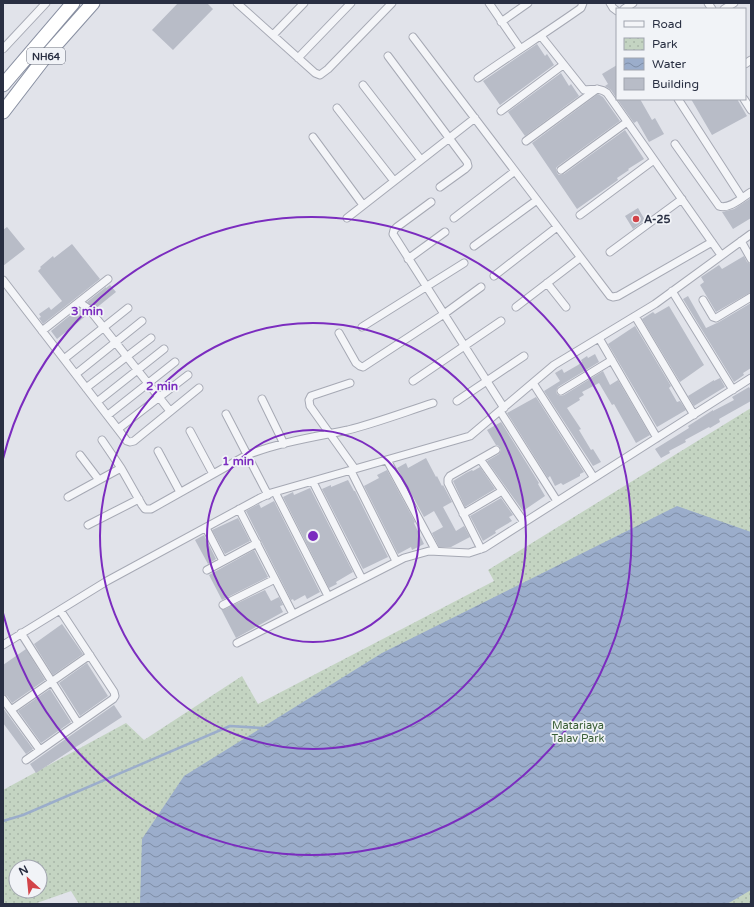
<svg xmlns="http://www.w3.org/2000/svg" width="754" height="907" viewBox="0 0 754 907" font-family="'Varela Round',sans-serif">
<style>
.park{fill:url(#park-dots);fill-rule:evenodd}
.water{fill:url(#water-waves)}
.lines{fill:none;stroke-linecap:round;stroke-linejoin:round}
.stream{stroke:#9badcb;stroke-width:2.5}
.building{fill:#b8bcc7}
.street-casing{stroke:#a6a9b4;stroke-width:9}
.highway-casing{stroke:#888fa1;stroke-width:15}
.street{stroke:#f4f5f8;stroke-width:7}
.highway{stroke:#fff;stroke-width:13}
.ring{fill:none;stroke:#7b2cbf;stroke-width:2}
.poi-dot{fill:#d24348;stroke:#f1f3f7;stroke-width:1.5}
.labels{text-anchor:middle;stroke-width:3.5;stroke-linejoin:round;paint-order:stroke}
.shield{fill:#f1f3f7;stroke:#656a78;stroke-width:1}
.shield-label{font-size:10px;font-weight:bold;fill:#292f42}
.poi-label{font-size:11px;font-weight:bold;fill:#292f42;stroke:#f1f3f7;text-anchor:start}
.park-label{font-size:11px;fill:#395e36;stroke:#f1f3f7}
.centre{fill:#7b2cbf;stroke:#f1f3f7;stroke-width:2}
.ring-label{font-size:12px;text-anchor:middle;font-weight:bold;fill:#7b2cbf;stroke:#f1f3f7;stroke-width:3.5;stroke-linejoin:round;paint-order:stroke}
</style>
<defs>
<pattern id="park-dots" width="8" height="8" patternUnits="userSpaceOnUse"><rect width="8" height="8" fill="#c4d4c2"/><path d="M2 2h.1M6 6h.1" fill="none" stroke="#a8b6a8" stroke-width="1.8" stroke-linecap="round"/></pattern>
<pattern id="water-waves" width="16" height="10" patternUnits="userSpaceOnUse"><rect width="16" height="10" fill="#9badcb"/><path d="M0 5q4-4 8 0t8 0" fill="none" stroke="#7e8da6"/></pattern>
</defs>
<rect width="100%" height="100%" fill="#e1e3ea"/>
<path class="park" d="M751,408V904H79L71,891L34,904H3V790L126,723L144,740L242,676L258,704L494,581L488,570ZM16,867H40V891H16Z"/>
<path class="water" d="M677,506L751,532V890L727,904H140L142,839L184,776L382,653Z"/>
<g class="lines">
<path class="stream" d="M3,821L23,815L230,726L262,728"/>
</g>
<path class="building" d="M178,3H207L213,9L173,50L152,30Z
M537,44L545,56L547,54L554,65L500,105L483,81Z
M617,65V99L611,90L605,86L608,84L602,74Z
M561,73L569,86L571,84L579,96L525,136L508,112Z
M598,94L603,97L620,121L558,166L556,168L557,173L559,175L564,174L625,130L644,159L628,169L629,170L617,178L618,180L577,209L532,143Z
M617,99H640L652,120L655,118L664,134L649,142L637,121L634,123Z
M691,99H737L747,116L712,135Z
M751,198V218L733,229L722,212L734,209Z
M638,208L645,220L633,229L625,216Z
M7,227L25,249L3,266V230Z
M72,244L100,279L43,324L39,318L41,317L39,314L49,307L51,310L62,301L38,271L41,268L40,267L53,256L54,258Z
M744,256L747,262L751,264V292L716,312L700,285L704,282L701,277L719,265L722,269Z
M110,285L116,292L95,309L87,302L106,287V288Z
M688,296L706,328L719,322L751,303V368L743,373L744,375L734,382L683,299Z
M669,306L704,365L680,382L642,319L653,312L655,314Z
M79,308L87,315L57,339L51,331Z
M635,326L671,386L669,388L677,402L680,401L686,410L657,427L608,344Z
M595,354L599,362L558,387L556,391L557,394L561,396L564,395L603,371L610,385L618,380L650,435L636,443L614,404L612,405L599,383L582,392L584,395L579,398L580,400L567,408L581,429L579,430L591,450L593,449L601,462L593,466L544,391L560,381L555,373L562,369L564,373L578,365L582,362L581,360L587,356L588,358Z
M720,378L725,387L694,406L688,396L714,380V381Z
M749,387L751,390V401L719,419L720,422L710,428L709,427L685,440L686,442L669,451L670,453L661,458L655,449L689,428L688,426L713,410V411L734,400L732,397Z
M536,397L584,472L580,474V476L563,485L561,483L555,486L550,476L548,478L507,413Z
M501,422L539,483L538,484L545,496L523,511L487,461L499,454L501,450L499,446L496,445L487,430Z
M426,458L436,477L437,476L442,486L443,485L452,502L443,507L456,531L464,526L470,537L451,547H439L432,533L443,527L434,511L424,517L397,468L406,463L408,468Z
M480,467L495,489L465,507L453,481L466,473L472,470L473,471Z
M387,470L415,522L414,523L424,544L412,550L411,547L398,554L364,486L379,478L377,475Z
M348,480L354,491H355L388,557L363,569L322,489L331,485V487Z
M310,488L353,572L336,582L337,584L329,588L283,497L293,492L294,495Z
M501,498L513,515L509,517L512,521L495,531L496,533L483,541L470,516Z
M274,501L320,592L307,599L305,595L294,601L293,599L291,600L246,511L259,504L261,508Z
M238,518L250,541L225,554L212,530Z
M204,535L216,559L208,564L195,540Z
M254,550L268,577L222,600L209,575Z
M265,590L271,601L279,597L283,605L280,606L283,612L236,638L221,609H225Z
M62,624L83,654L53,675L34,644Z
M26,649L45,680L12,703L7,696L3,694V665Z
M87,663L108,696L80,716L59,683Z
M50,689L71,722L41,743L18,711Z
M114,705L122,717L36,773L30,764Z
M3,708L33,749L26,754L3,723Z"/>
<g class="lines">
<defs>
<path id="street" d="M237,3L315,73L320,75L328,69L392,3
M489,3L520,48
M610,3L613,8L617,11
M708,3L712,9
M624,9L633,3
M724,9L734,3
M501,22L528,3
M273,35L304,3
M541,36L584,90C593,90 600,87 607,93L721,255
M413,37L610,296L613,297L618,296L712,242
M3,49L46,3
M388,56L467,162L468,166L465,169L440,187
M298,58L351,3
M745,64L751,60
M478,78C512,54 547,32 581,8L583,3
M363,85L421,160
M678,99L742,198
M744,99L751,110
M337,108L394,181
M501,111L563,65
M313,137L363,205
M526,141L597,89
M675,144L719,206C729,210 743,197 751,192
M561,170L627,122
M431,202L397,227L394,230L393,234L504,408
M580,215L654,160
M347,218L475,118
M454,218L515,171
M741,241L751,259
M474,246L537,200
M610,252L682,199
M408,259L445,232
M494,276L557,227
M3,280L127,441L130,442L134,441L199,388
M547,283L566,307
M672,291L733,390
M703,300L713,317L716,318L751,297
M79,302L89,309L170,411
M516,307L580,258
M635,316L694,415
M362,327L464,263
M42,331L108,279
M339,333L356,363L360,366L363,367L444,314L481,287
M599,338L657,438
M64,359L128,308
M76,374L142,321
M413,381L501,321
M350,383L311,396L309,400L310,406L355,469
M533,383L594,478
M86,388L151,338
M561,391L612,360
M262,399L284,444
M457,401L524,356
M97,402L164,349
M500,411L557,501
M226,414L268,495
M108,415L175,362
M118,429L188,375
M190,431L213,474
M102,440L121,468L142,505L145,509H151L247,455C280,442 314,437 348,430C376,423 405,412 433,403
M158,451L180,492
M80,455L99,480
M480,459L524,522
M387,460L436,551
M351,471L396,561
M313,482L362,579
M275,492L328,596
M68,497L121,468
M239,509L293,614
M463,514L502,491
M88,525L139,499
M206,528L223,561
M481,549L448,483V479L450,476L496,450
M207,570L257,543
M223,605L275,579
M21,633L78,723
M237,643L404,558L429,551L469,553L484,548L751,378
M3,645L107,581L260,498L271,493L470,436L554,365L655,304L751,234
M3,699L40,750
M11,710L90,655
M26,760L113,699L115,696L114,692L60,610"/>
<path id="highway" d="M3,85L73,3
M3,112L46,56L93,3"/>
</defs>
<use href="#street" class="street-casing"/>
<use href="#highway" class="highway-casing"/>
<use href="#street" class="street"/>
<use href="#highway" class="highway"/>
</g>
<g class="ring">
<circle cx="313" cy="536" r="106"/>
<circle cx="313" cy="536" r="213"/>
<path d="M3 459A319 319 0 1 1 3 613"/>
</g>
<circle class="poi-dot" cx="636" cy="219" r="4"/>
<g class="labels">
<rect class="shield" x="27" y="48" width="38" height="16" rx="3"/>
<g class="shield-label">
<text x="46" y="60">NH64</text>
</g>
<g class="poi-label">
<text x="644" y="223">A-25</text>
</g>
<g class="park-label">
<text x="578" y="729">Matariaya<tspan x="578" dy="13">Talav Park</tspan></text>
</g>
</g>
<circle cx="313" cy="536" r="6" class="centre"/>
<g class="ring-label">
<text x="87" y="315">3 min</text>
<text x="162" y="390">2 min</text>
<text x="238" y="465">1 min</text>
</g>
<rect width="754" height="907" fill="none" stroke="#292f42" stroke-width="8"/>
<rect x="616" y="8" width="130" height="92" fill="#f1f3f7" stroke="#a1a5af"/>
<rect x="624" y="21" width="20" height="6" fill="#f4f5f8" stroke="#a1a5af"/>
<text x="652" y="28" font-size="12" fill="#292f42">Road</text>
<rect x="624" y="38" width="20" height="12" fill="url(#park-dots)" stroke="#a1a5af"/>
<text x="652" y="48" font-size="12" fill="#292f42">Park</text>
<rect x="624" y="58" width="20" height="12" fill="url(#water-waves)" stroke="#a1a5af"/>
<text x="652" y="68" font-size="12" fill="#292f42">Water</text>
<rect x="624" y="78" width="20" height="12" fill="#b8bcc7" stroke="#a1a5af"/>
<text x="652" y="88" font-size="12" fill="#292f42">Building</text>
<g transform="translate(28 879) rotate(333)"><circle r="19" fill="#f1f3f7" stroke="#a1a5af"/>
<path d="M0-3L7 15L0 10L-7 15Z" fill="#d24348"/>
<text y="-6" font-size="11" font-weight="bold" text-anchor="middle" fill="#292f42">N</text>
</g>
</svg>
